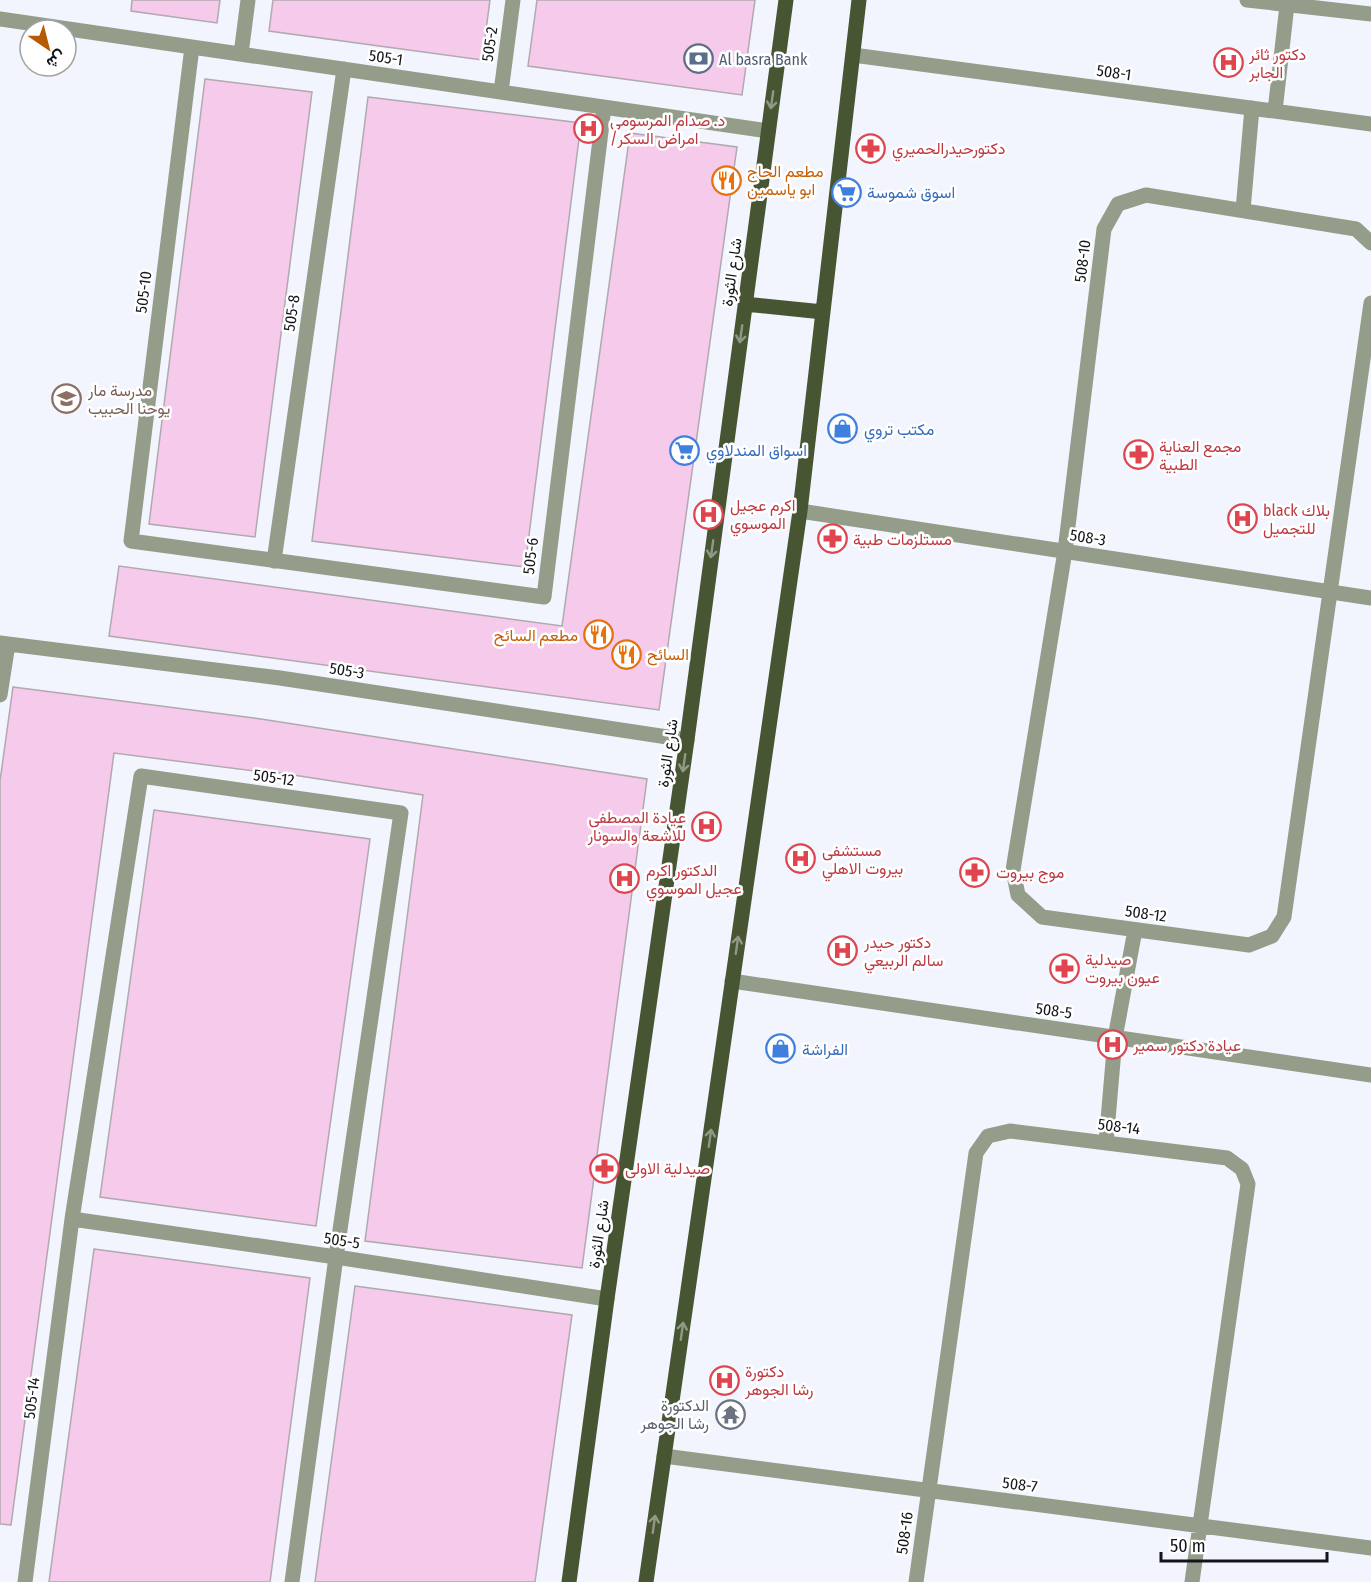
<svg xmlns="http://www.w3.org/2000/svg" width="1371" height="1582" viewBox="0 0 1371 1582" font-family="'Fira Sans Condensed',Vazirmatn,sans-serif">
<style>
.building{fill:#f5caeb;stroke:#b1a9af;stroke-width:1.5}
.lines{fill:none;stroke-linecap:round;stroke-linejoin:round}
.street{stroke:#949d8a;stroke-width:15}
.primary{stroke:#475533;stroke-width:15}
.oneway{stroke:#919985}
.labels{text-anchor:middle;stroke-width:5;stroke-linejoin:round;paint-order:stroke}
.street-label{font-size:16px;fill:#141518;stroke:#fff}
.health-label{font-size:16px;fill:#be3a42;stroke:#fff;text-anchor:start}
.service-label{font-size:16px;fill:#4e5e75;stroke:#fff;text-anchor:start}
.food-label{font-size:16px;fill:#c56008;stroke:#fff;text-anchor:start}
.shop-label{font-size:16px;fill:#366cbe;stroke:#fff;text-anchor:start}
.education-label{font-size:16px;fill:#785e54;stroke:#fff;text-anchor:start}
.worship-label{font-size:16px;fill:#5b616d;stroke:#fff;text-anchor:end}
</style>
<rect width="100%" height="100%" fill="#f2f5fe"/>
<path class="building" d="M132,0H220L217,23L131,11Z
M273,0H490L482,60L269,31Z
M537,0H755L742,95L528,66Z
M205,79L312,92L255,537L149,524Z
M368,97L581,123L525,567L312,541Z
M630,133L737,147L659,710L109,636L119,566L562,626Z
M13,687L261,719L647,779L582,1268L365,1241L423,795L254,769V771L114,753L11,1525L0,1524V781Z
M154,810L370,839L316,1226L100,1197Z
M94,1249L310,1278L270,1582H49Z
M355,1286L572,1315L535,1582H315Z"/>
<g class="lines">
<path class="street" d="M1247,0L1371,14
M0,19L768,131
M192,47L131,541L544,597L604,107
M241,54L248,0
M853,55L1371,124
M501,92L513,0
M1275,111L1287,5
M1243,210L1252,108
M1371,243L1356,229L1146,195L1118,204L1104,229L1065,551L1013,870L1018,895L1042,917L1249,945L1272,936L1284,917L1371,303
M800,511L1371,598
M274,561L344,69
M0,643L280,678L687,740
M0,695L8,644
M732,981L1371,1075
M1106,1143L1115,1038L1135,930
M72,1219L336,1257L607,1299
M664,1456L1371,1548
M25,1582L72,1219L141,776L401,813L336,1257L292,1582
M916,1582L976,1153L988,1136L1010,1131L1227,1158L1242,1169L1248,1184L1192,1582"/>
<path class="primary" d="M745,304L823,312
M569,1582L607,1299L687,740L786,0
M646,1582L800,511L859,0"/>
</g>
<defs><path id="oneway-shaft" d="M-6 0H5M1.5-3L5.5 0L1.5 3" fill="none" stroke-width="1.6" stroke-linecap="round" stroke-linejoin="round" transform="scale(1.5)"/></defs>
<g class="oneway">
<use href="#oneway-shaft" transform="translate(772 100) rotate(98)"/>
<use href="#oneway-shaft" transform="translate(741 334) rotate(98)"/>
<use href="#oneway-shaft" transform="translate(712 549) rotate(98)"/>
<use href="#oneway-shaft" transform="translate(684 763) rotate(98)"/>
<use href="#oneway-shaft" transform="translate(737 945) rotate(-82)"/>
<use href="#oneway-shaft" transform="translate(710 1138) rotate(-82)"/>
<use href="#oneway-shaft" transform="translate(682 1331) rotate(-82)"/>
<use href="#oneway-shaft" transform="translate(654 1524) rotate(-82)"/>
</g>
<defs>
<symbol id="bank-ring" viewBox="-11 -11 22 22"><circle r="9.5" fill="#fff" stroke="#5c6f8a" stroke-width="1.5"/><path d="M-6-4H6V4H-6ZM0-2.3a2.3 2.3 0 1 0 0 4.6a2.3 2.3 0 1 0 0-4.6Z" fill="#5c6f8a"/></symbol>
<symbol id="hospital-ring" viewBox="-11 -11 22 22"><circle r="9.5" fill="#fff" stroke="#e0444e" stroke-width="1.5"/><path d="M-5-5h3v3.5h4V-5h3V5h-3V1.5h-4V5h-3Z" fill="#e0444e"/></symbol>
<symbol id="pharmacy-ring" viewBox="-11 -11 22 22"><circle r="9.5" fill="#fff" stroke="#e0444e" stroke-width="1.5"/><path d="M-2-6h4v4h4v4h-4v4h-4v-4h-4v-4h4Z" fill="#e0444e"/></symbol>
<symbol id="restaurant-ring" viewBox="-11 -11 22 22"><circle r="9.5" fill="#fff" stroke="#e8710a" stroke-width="1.5"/><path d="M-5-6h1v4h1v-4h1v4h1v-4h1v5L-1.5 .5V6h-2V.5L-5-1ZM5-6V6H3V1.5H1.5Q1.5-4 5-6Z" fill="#e8710a"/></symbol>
<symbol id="supermarket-ring" viewBox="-11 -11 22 22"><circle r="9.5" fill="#fff" stroke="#3f7fe0" stroke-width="1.5"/><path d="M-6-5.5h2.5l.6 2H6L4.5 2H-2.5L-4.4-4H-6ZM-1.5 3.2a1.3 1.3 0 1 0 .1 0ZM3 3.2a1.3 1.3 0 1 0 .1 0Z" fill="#3f7fe0"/></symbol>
<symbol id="school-ring" viewBox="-11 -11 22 22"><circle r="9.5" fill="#fff" stroke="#8d6e63" stroke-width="1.5"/><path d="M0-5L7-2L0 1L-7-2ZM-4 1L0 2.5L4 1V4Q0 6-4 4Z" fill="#8d6e63"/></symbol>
<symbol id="shop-ring" viewBox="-11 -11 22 22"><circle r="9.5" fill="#fff" stroke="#3f7fe0" stroke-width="1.5"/><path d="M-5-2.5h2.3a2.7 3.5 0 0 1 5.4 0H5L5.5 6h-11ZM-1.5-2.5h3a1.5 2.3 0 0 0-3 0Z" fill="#3f7fe0"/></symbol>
<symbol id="temple-ring" viewBox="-11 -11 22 22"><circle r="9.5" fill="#fff" stroke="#6b7280" stroke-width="1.5"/><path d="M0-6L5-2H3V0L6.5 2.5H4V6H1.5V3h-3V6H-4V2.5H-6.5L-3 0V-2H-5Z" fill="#6b7280"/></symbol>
</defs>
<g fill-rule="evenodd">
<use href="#bank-ring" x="682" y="42" width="33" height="33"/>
<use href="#hospital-ring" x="1212" y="46" width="33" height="33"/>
<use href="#hospital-ring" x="572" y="112" width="33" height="33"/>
<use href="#pharmacy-ring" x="854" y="132" width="33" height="33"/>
<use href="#restaurant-ring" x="710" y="164" width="33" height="33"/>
<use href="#supermarket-ring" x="830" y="176" width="33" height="33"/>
<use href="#school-ring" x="50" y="382" width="33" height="33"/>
<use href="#shop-ring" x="826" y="412" width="33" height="33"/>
<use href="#supermarket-ring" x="668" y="434" width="33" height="33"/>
<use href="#pharmacy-ring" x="1122" y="438" width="33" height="33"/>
<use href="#hospital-ring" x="692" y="498" width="33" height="33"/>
<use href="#hospital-ring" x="1226" y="502" width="33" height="33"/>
<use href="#pharmacy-ring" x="816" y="522" width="33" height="33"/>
<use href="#restaurant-ring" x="582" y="618" width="33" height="33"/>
<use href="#restaurant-ring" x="610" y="638" width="33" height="33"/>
<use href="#hospital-ring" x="690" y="810" width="33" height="33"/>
<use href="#hospital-ring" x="784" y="842" width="33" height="33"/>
<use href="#pharmacy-ring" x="958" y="856" width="33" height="33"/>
<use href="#hospital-ring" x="608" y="862" width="33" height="33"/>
<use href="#hospital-ring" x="826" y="934" width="33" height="33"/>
<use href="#pharmacy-ring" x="1048" y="952" width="33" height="33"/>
<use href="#hospital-ring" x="1096" y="1028" width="33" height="33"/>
<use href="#shop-ring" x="764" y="1032" width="33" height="33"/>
<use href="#pharmacy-ring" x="588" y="1152" width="33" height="33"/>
<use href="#hospital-ring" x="708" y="1364" width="33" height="33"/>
<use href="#temple-ring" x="714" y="1398" width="33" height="33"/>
</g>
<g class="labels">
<g class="street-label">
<text transform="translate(489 44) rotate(-82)" y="6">505-2</text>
<text transform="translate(386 57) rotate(8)" y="6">505-1</text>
<text transform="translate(1114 72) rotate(8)" y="6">508-1</text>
<text transform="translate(1082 261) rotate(-83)" y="6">508-10</text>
<text transform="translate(731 272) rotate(-82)" y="6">شارع الثورة</text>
<text transform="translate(143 292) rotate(-83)" y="6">505-10</text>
<text transform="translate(291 313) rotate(-82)" y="6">505-8</text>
<text transform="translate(1088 537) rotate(9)" y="6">508-3</text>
<text transform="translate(530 556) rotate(-83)" y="6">505-6</text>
<text transform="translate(347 670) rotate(9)" y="6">505-3</text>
<text transform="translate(667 753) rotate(-82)" y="6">شارع الثورة</text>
<text transform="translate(274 777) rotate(8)" y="6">505-12</text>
<text transform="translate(1146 913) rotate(8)" y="6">508-12</text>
<text transform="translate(1054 1010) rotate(8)" y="6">508-5</text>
<text transform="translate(1119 1126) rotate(7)" y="6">508-14</text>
<text transform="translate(598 1234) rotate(-82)" y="6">شارع الثورة</text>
<text transform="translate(342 1240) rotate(9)" y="6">505-5</text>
<text transform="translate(31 1398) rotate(-83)" y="6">505-14</text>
<text transform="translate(1020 1484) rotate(7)" y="6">508-7</text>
<text transform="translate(904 1533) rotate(-82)" y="6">508-16</text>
</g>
<g class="health-label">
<text x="1249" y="60">دكتور ثائر<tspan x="1249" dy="18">الجابر</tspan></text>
<text x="610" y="126">د. صدام المرسومي<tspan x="610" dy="18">/امراض السكر</tspan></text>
<text x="892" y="154">دكتورحيدرالحميري</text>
<text x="1159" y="452">مجمع العناية<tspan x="1159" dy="18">الطبية</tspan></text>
<text x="730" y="511">اكرم عجيل<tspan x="730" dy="18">الموسوي</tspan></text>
<text x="1263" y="516">black بلاك<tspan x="1263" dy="18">للتجميل</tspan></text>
<text x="853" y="545">مستلزمات طبية</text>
<text x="686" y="823" text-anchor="end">عيادة المصطفى<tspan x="686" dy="18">للاشعة والسونار</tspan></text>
<text x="822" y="856">مستشفى<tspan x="822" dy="18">بيروت الاهلي</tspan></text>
<text x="646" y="876">الدكتور اكرم<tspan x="646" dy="18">عجيل الموسوي</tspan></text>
<text x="996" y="878">موج بيروت</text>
<text x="864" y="948">دكتور حيدر<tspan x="864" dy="18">سالم الربيعي</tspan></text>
<text x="1085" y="965">صيدلية<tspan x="1085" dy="18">عيون بيروت</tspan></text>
<text x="1133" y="1051">عيادة دكتور سمير</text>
<text x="625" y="1174">صيدلية الاولى</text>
<text x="745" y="1377">دكتورة<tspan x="745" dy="18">رشا الجوهر</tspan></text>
</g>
<g class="service-label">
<text x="719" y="65">Al basra Bank</text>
</g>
<g class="food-label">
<text x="747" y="177">مطعم الحاج<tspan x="747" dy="18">ابو ياسمين</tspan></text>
<text x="578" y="641" text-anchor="end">مطعم السائح</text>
<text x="647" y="660">السائح</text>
</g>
<g class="shop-label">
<text x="867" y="198">اسوق شموسة</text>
<text x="864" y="435">مكتب تروي</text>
<text x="706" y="456">اسواق المندلاوي</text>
<text x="802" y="1055">الفراشة</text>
</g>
<g class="education-label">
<text x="88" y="396">مدرسة مار<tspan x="88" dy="18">يوحنا الحبيب</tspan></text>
</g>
<g class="worship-label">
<text x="709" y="1411">الدكتورة<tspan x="709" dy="18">رشا الجوهر</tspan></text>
</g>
</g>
<g transform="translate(48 48) rotate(145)"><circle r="28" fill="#ffffff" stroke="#a1a1a3" stroke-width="1.5"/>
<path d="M0-4.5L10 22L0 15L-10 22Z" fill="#b75b03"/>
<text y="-9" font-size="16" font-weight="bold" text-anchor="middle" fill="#141518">ش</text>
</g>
<path d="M1161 1552v9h166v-9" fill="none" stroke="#141518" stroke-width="3"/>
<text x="1170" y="1552" font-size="18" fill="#141518" stroke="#ffffff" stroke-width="4.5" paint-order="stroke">50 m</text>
</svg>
